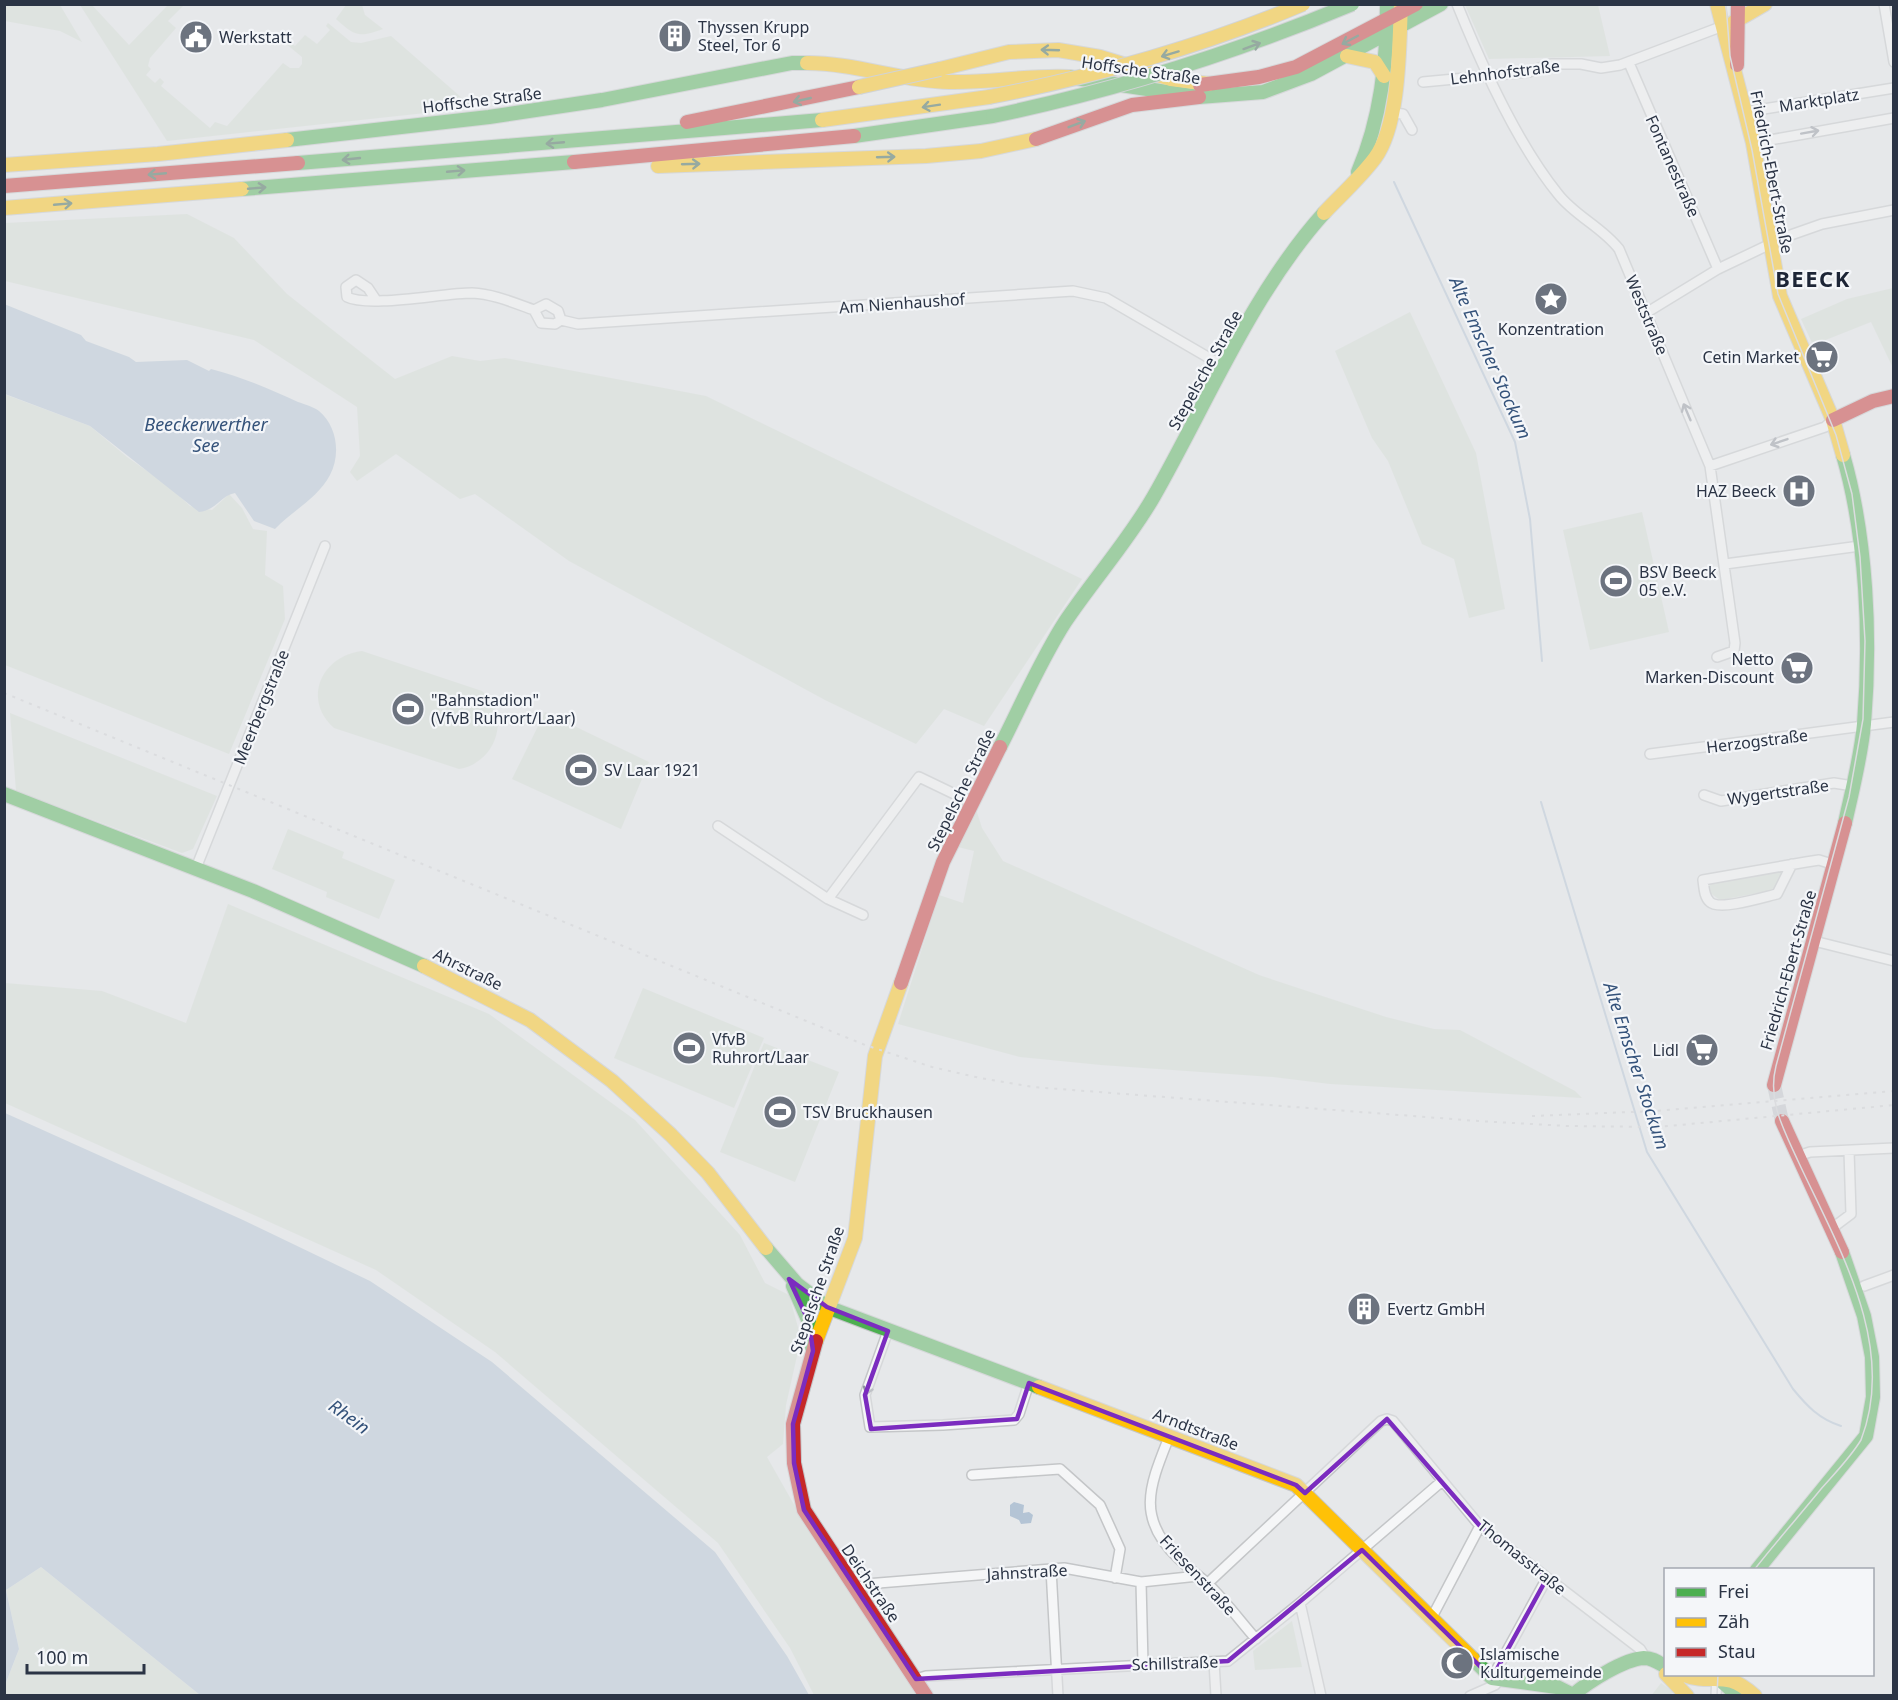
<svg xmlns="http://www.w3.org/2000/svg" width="1898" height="1700" viewBox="0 0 1898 1700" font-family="'Noto Sans',sans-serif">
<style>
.green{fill:#d6ded6}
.water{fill:#b4c4d5}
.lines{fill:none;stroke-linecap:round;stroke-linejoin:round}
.stream{stroke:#b4c4d5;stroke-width:2}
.secondary-tunnel{stroke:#c1c4c9;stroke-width:14;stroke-dasharray:14 7;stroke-linecap:butt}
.street-casing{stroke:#c4c6c8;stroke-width:12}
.fast-casing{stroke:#c4c6c8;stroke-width:16}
.slow-casing{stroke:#c4c6c8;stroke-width:16}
.jam-casing{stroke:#c4c6c8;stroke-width:16}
.street{stroke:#f5f6f7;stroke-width:9}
.fast{stroke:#4caf50;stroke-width:14}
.slow{stroke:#ffc107;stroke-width:14}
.jam{stroke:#c62828;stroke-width:14}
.tram{stroke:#cecfd2;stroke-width:1.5}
.rail{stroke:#cecfd2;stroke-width:2;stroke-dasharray:3 6;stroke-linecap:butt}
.fast-bridge-casing{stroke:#b8bbbf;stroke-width:16;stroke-linecap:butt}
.slow-bridge-casing{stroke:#b8bbbf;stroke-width:16;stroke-linecap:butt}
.fast-bridge{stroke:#4caf50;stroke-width:14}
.slow-bridge{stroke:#ffc107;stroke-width:14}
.oneway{stroke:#375f49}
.oneway2{stroke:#90959e}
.marked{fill:none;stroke:#7b2cbf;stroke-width:4.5;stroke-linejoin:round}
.labels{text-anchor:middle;stroke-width:4.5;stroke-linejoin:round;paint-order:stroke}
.poi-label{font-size:16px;fill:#2b3445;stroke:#f4f6f9;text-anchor:start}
.street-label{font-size:16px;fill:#2b3445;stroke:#f4f6f9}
.water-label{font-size:18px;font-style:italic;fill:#34527a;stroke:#f4f6f9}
.district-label{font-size:22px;font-weight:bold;letter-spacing:1.5px;fill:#1d2536;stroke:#f4f6f9}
</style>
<rect width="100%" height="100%" fill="#e6e8ea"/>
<path class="green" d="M4,5H60L82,42L60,31L5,21Z
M80,5H92L129,45L168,5H184L168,21L176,28L150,58L148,66L151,69L146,75L155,83L160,78L164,82L161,86L210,128L215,122L227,126L283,63L290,68H299L302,64V57L285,43L287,40L295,46L305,35L317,44L330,30L326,26L328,23L351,42L361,43L391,36L462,98L472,104V108L167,141Z
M346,5H362L365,15L383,29C358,38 355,36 336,19Z
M1465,5H1598L1610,56L1489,59Z
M187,214L234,238L287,294L395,379L452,356L480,361L505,358L706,396L1082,579L984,726L944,709L916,744L825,700L569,561L475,494L460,499L396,454L357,481L350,472L360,456L357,407L254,340L5,281V223Z
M1893,288V368L1871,322L1813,345L1801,319L1847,299Z
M1410,312L1476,453L1505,609L1469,618L1454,559L1422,544L1388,461L1372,438L1335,351Z
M4,394L90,426L127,457L170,487L190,506L212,510L229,494L242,508L253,529L267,531L265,575L283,586L285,619L229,754L5,665Z
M1642,512L1669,632L1590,650L1563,530Z
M362,651L482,691C512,716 496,763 459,769L334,728C302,700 321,656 362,651Z
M545,712L649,762L621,829L512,779Z
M10,713L217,796L193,849L182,853L16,791Z
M976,809L982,828L1003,861L1259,975L1386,1017L1434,1029L1460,1030L1575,1091L1582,1098L1330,1084L1273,1077L1101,1065L1020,1057L898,1024L939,895L963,903L974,851L958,847Z
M288,829L344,852L342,858L395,880L379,919L326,897L327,892L272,869Z
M1786,868L1774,888L1770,891L1720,900L1710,893L1709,883Z
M228,904L489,1014L635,1120L740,1235L765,1283L789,1295L801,1338L786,1405L783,1444L767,1457L805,1524L917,1695H814L790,1648L718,1543L495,1352L376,1270L5,1103V983L102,991L186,1023Z
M643,988L764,1038L734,1108L614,1058Z
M764,1043L839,1072L795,1182L720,1152Z
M41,1567L200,1695L5,1696V1685L19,1649L6,1590Z
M1292,1621L1302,1667L1255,1670L1253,1651Z
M1661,1683L1674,1692L1669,1695L1651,1696Z"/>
<path class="water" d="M4,304L81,335L86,341L129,357L136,362L187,360L209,371L211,369C242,377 270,389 298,402C304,404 314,407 319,411C337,426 341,454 330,475C317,499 293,510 275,529L254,521L235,493C220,496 217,510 199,512L90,426L5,394Z
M5,1113L243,1220L370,1281L492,1362L715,1552L787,1656L809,1695H200L41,1567L6,1590L19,1649L5,1685Z
M1014,1502L1024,1505L1023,1513L1029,1512L1033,1515L1031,1523L1021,1524L1019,1520L1010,1516V1505Z"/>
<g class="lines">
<path class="stream" d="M1394,182L1515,442L1530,519L1542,661
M1541,802L1647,1152L1793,1389C1807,1406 1819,1419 1841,1426"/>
<path class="secondary-tunnel" d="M1774,1085L1782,1121"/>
<defs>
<path id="street" d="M1457,4C1482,66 1516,142 1558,194C1575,216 1602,227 1619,249L1710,466L1735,643L1734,651L1717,657
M1884,4L1894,62
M1629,63L1718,269
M1423,82L1529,72L1551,64H1581L1601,68L1620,65L1723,26
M1745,112L1894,88
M1391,113L1403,114L1412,130
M1753,143L1894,118
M376,300L368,288L356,280L346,287L347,297C369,308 443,293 472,293C494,294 514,303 534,310L546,304L558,311L561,320L578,324L1073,291L1106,298L1223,366
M534,310L541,323L555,324L561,320
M1646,313L1718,269L1785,237L1822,224L1894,210
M1710,466L1825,427L1833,420
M1725,564L1860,546
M1650,754L1894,722
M1704,795L1721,801L1834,783L1853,786
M718,826L828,899L863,915
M1792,864L1777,894C1764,897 1719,911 1710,902C1704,897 1704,887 1703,880L1806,862L1819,860L1835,865
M196,868L325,546
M828,899L919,777L971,802
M1814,941L1894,961
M1798,1156L1810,1152L1894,1148
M1835,1226L1851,1214L1849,1151
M1864,1286L1894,1275
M888,1331L865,1395L870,1427L943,1425L1014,1420L1019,1414L1029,1383
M1169,1437C1150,1485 1135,1518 1179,1559C1188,1568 1198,1575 1207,1583C1225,1600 1240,1621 1256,1639
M972,1475L1060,1469L1100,1505L1120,1549L1115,1578
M1051,1569L1058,1696
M1141,1582L1143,1664
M1208,1583L1381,1421L1387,1419L1393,1421L1480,1526L1640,1649L1645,1657
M855,1590L866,1584L1064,1568L1141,1582L1198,1576
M1300,1603L1321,1696
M1431,1619L1480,1526
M1214,1662L1216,1696
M1492,1678L1547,1578
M916,1679L926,1676L1228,1661L1300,1603L1441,1482
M1470,1696L1495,1685L1499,1680
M1716,1696L1717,1677"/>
<path id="fast" d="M1069,77L1199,97L1263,92L1311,74L1441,4
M854,136L993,116
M287,140L489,117L602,100L792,63H807
M298,163L822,120
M1358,172C1381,118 1387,62 1387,4
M242,189L574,162
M1843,455C1867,538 1871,639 1864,724C1861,757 1852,791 1845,823
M1000,747C1021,706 1040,661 1065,622C1093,580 1129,540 1154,496C1207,403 1252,293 1324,213
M4,794L253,891L424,966
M766,1248L797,1284L827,1307L1039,1387
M793,1286L809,1322L812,1347
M1757,1570L1866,1436L1873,1397L1872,1357L1864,1316L1842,1252
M1473,1659L1492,1678L1557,1687L1573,1695C1588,1682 1624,1659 1644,1658C1653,1658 1659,1663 1666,1667
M1717,1677L1738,1696"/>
<path id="slow" d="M1717,4L1753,143L1780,296L1833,420L1843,455
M1734,22L1765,4
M1347,56L1375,62L1384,76
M807,63C855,63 901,81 949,82C989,83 1029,75 1069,77
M940,69L1009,52L1058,50L1100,57L1171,79L1209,84
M822,120L989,97
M4,165L158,154L287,140
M658,166L926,156L981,151L1036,139
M4,208L242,189
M1324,213C1341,195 1360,178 1375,158C1400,124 1399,46 1401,4
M424,966L530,1020L612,1081L671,1135L708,1173L766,1248
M816,1341L855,1238L875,1056L901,983
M1039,1387L1296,1485L1473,1659
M1666,1674L1687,1696
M1681,1674C1715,1687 1723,1667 1755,1696"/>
<path id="jam" d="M1737,65L1738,4
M1200,85L1259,77L1296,67L1416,4
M687,122L859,87
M1036,139L1132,105L1199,97
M574,162L854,136
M4,186L298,163
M1833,420L1873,401L1894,396
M901,983L943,862L1000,747
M1774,1085L1845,823
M1782,1121L1842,1252
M816,1341L793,1424L794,1463L804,1510L926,1696"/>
</defs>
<use href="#street" class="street-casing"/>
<use href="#fast" class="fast-casing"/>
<use href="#slow" class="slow-casing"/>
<use href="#jam" class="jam-casing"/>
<use href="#street" class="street"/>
<use href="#fast" class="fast"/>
<use href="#slow" class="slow"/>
<use href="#jam" class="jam"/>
<path class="tram" d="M1726,4L1730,56L1752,150L1778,294L1836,435L1852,494L1860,557L1865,641L1863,719L1849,797L1776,1066C1767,1101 1784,1130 1798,1161C1837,1245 1898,1345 1861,1440C1850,1458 1835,1473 1821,1489C1799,1516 1776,1542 1754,1570
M1717,1696L1718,1674"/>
<path class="rail" d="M4,693L865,1045L932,1067L980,1078L1033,1087L1478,1121L1568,1126L1658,1127L1894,1105
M1532,1116L1656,1111L1894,1091"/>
<defs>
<path id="fast-bridge" d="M993,116C1117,90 1235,53 1352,4"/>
<path id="slow-bridge" d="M859,87L940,69
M989,97C1097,76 1201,47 1303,4"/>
</defs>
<use href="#fast-bridge" class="fast-bridge-casing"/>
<use href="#slow-bridge" class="slow-bridge-casing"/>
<use href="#fast-bridge" class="fast-bridge"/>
<use href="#slow-bridge" class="slow-bridge"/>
</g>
<defs><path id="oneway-shaft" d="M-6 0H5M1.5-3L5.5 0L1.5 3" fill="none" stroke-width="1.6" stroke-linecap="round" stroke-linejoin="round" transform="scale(1.5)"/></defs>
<g class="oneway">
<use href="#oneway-shaft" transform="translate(1350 40) rotate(152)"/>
<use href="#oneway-shaft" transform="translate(1252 46) rotate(-20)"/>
<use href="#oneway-shaft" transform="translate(1050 50) rotate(-178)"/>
<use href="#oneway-shaft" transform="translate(1170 54) rotate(163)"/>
<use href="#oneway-shaft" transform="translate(802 100) rotate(167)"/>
<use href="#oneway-shaft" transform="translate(931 106) rotate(171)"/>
<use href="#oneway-shaft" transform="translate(1077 124) rotate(-21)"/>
<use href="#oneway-shaft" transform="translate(555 143) rotate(175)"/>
<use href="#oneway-shaft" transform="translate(886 157) rotate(-2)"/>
<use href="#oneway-shaft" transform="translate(351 159) rotate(174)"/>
<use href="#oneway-shaft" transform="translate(691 164) rotate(-2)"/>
<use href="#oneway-shaft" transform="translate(456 171) rotate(-5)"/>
<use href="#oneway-shaft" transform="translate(157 174) rotate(175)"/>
<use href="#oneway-shaft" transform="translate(257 188) rotate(-5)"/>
<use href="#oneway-shaft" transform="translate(63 204) rotate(-5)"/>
</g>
<g class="oneway2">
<use href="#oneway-shaft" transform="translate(1810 132) rotate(-10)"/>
<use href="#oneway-shaft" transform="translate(1687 412) rotate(-113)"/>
<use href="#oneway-shaft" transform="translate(1779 442) rotate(161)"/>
<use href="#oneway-shaft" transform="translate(869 1386) rotate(109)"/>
</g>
<path d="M0 0H1898V1700H0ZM789,1279L827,1307L888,1331L865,1395L871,1429L1017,1419L1029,1383L1296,1485L1305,1493L1387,1419L1480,1526L1547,1578L1492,1678L1362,1550L1228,1661L916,1679L804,1510L794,1463L793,1424L813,1351L809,1322Z" fill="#e6e8ea" fill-opacity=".55" fill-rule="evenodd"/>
<path class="marked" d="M789,1279L827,1307L888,1331L865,1395L871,1429L1017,1419L1029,1383L1296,1485L1305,1493L1387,1419L1480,1526L1547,1578L1492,1678L1362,1550L1228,1661L916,1679L804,1510L794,1463L793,1424L813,1351L809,1322Z"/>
<defs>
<symbol id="building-disc" viewBox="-11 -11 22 22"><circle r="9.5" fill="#6c737f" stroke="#f4f6f9"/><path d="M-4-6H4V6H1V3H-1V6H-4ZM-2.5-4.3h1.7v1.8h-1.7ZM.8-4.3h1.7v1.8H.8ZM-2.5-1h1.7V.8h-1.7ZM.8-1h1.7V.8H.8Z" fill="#fff"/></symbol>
<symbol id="civic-disc" viewBox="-11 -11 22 22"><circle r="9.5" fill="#6c737f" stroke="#f4f6f9"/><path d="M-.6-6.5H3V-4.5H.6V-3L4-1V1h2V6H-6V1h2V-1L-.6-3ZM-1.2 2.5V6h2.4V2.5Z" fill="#fff"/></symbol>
<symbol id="sight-disc" viewBox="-11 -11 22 22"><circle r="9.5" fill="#6c737f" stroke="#f4f6f9"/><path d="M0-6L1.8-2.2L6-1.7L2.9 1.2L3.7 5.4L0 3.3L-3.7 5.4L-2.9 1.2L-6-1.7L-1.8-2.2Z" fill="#fff"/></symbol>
<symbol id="supermarket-disc" viewBox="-11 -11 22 22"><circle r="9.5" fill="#6c737f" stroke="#f4f6f9"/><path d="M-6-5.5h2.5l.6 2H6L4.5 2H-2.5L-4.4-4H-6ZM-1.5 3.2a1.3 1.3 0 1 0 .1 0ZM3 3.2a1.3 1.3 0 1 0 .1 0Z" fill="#fff"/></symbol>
<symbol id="hospital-disc" viewBox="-11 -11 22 22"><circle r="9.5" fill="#6c737f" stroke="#f4f6f9"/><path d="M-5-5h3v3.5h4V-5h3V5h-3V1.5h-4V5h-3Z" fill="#fff"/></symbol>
<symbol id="stadium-disc" viewBox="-11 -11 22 22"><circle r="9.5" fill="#6c737f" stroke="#f4f6f9"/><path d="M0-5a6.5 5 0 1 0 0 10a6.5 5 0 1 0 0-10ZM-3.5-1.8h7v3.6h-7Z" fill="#fff"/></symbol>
<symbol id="mosque-disc" viewBox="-11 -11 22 22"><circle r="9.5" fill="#6c737f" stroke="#f4f6f9"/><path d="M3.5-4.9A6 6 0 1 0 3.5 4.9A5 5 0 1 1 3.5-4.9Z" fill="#fff"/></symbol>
</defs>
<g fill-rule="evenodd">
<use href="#building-disc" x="656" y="17" width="38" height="38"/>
<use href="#civic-disc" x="177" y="18" width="38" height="38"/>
<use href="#sight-disc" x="1532" y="280" width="38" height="38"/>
<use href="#supermarket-disc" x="1803" y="338" width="38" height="38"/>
<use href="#hospital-disc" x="1780" y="472" width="38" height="38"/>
<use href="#stadium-disc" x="1597" y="562" width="38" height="38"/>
<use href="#supermarket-disc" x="1778" y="649" width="38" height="38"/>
<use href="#stadium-disc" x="389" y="690" width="38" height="38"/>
<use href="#stadium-disc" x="562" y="751" width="38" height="38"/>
<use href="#stadium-disc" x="670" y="1029" width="38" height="38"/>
<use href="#supermarket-disc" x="1683" y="1031" width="38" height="38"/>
<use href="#stadium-disc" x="761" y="1093" width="38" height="38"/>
<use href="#building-disc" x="1345" y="1290" width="38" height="38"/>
<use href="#mosque-disc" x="1438" y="1644" width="38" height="38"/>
</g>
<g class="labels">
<g class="poi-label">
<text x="698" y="33">Thyssen Krupp<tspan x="698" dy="18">Steel, Tor 6</tspan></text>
<text x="219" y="43">Werkstatt</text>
<text x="1551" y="335" text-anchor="middle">Konzentration</text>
<text x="1799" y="363" text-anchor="end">Cetin Market</text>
<text x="1776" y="497" text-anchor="end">HAZ Beeck</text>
<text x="1639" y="578">BSV Beeck<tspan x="1639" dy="18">05 e.V.</tspan></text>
<text x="1774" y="665" text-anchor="end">Netto<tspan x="1774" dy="18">Marken-Discount</tspan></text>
<text x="431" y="706">"Bahnstadion"<tspan x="431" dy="18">(VfvB Ruhrort/Laar)</tspan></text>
<text x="604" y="776">SV Laar 1921</text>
<text x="712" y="1045">VfvB<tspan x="712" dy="18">Ruhrort/Laar</tspan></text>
<text x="1679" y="1056" text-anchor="end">Lidl</text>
<text x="803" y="1118">TSV Bruckhausen</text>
<text x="1387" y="1315">Evertz GmbH</text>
<text x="1480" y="1660">Islamische<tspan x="1480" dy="18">Kulturgemeinde</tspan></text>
</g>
<g class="street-label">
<text transform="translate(1141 70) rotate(8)" y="6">Hoffsche Straße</text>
<text transform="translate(1505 72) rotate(-7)" y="6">Lehnhofstraße</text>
<text transform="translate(482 100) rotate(-7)" y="6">Hoffsche Straße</text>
<text transform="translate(1819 100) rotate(-9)" y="6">Marktplatz</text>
<text transform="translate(1673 166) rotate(66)" y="6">Fontanestraße</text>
<text transform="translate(1772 172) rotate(79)" y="6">Friedrich-Ebert-Straße</text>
<text transform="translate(902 303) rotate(-4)" y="6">Am Nienhaushof</text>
<text transform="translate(1647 315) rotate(67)" y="6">Weststraße</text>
<text transform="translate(1205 370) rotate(-61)" y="6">Stepelsche Straße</text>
<text transform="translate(261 707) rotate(-68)" y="6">Meerbergstraße</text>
<text transform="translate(1757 741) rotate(-7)" y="6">Herzogstraße</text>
<text transform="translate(961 790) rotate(-64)" y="6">Stepelsche Straße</text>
<text transform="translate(1778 792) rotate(-8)" y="6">Wygertstraße</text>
<text transform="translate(468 969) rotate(26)" y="6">Ahrstraße</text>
<text transform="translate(1788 970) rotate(-74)" y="6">Friedrich-Ebert-Straße</text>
<text transform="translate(817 1290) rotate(-71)" y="6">Stepelsche Straße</text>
<text transform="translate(1196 1429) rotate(21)" y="6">Arndtstraße</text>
<text transform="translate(1522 1557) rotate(39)" y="6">Thomasstraße</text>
<text transform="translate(1027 1572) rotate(-3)" y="6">Jahnstraße</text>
<text transform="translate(1198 1575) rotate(47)" y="6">Friesenstraße</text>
<text transform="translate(871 1583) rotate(56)" y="6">Deichstraße</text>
<text transform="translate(1175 1663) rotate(-2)" y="6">Schillstraße</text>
</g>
<g class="water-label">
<text transform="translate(1490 358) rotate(66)" y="6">Alte Emscher Stockum</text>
<text x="206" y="431">Beeckerwerther<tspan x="206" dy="21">See</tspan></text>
<text transform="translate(1636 1066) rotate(72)" y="6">Alte Emscher Stockum</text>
<text transform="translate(349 1417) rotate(36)" y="6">Rhein</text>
</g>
<g class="district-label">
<text x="1813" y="287">BEECK</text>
</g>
</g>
<rect width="1898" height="1700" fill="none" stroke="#2b3445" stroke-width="12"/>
<rect x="1664" y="1568" width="210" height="108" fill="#f4f6f9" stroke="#a4a8b1" stroke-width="1.5"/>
<rect x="1676" y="1588" width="30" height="9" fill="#4caf50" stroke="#a4a8b1" stroke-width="1.5"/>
<text x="1718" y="1598" font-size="18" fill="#2b3445">Frei</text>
<rect x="1676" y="1618" width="30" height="9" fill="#ffc107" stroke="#a4a8b1" stroke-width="1.5"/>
<text x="1718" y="1628" font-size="18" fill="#2b3445">Zäh</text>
<rect x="1676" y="1648" width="30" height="9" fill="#c62828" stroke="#a4a8b1" stroke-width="1.5"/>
<text x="1718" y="1658" font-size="18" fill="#2b3445">Stau</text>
<path d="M27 1664v9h117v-9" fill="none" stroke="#2b3445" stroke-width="3"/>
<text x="36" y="1664" font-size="18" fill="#2b3445" stroke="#f4f6f9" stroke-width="4.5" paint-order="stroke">100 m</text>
</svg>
